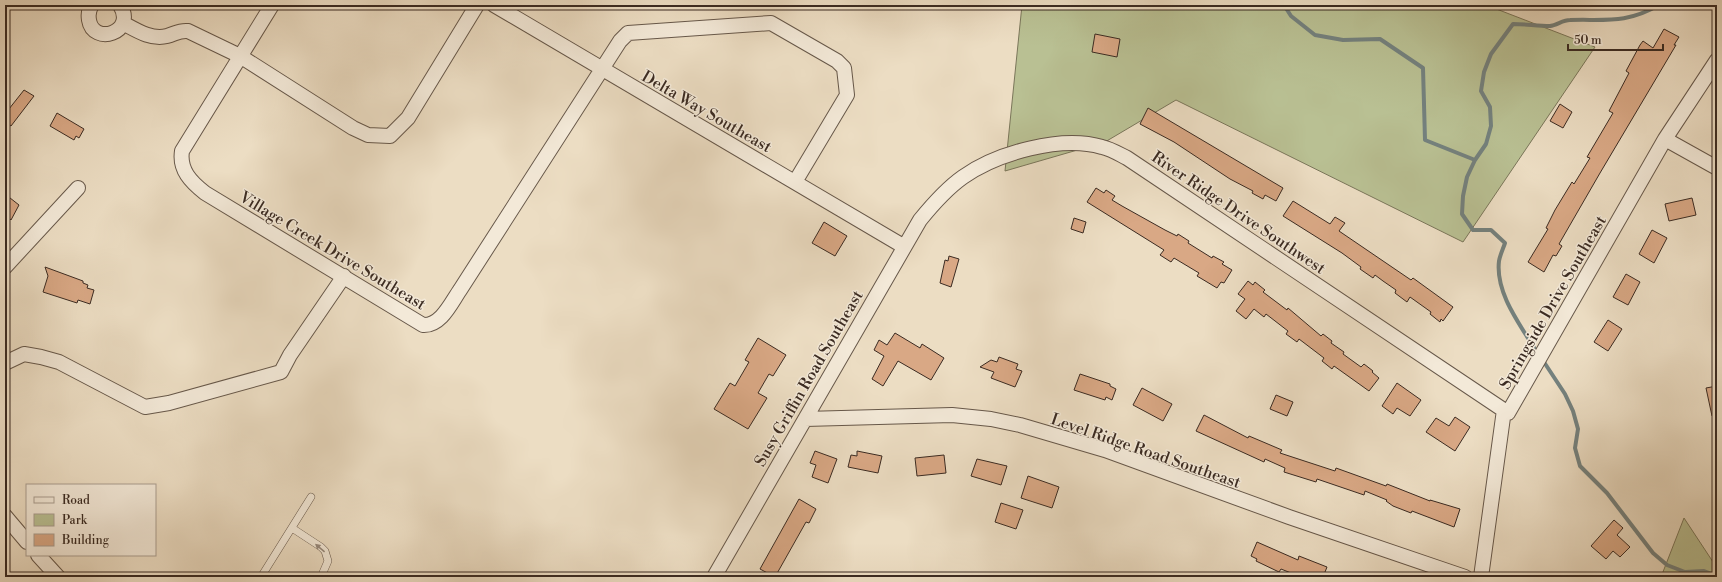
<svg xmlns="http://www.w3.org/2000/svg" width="1722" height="582" viewBox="0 0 1722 582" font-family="'Libre Bodoni',serif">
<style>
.green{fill:#b9c093;stroke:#7a765a}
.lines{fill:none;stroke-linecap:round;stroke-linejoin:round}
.stream{stroke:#74817e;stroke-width:4}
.building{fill:#d9a885;stroke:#3b2b22}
.lane-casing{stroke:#67584a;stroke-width:8}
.street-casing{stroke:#67584a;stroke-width:16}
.lane{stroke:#f3e9d8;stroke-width:7}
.street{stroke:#f3e9d8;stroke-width:14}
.oneway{fill:#978a7d}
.labels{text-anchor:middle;stroke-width:3;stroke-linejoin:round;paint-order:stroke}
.street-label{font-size:16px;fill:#3b2b22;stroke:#f3e9d8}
</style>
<rect width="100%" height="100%" fill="#ecddc3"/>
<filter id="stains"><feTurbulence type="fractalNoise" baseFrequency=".005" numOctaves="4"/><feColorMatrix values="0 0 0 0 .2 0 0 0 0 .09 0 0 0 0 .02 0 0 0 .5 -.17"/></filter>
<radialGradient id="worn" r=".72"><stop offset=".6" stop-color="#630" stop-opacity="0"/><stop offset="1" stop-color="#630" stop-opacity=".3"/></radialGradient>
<path class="green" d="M1022,5H1486L1595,47L1463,242L1176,100L1105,142L1005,171Z
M1684,518L1717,568V577H1661Z"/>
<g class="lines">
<path class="stream" d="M1284,5L1291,16L1315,35L1343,40L1380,39L1423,68L1425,140L1475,160
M1538,354C1522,327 1495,294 1499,261C1500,255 1503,249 1505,243L1491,230H1473L1462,214L1463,196L1467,177L1475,160L1486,144L1491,126L1490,107L1481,91L1484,72L1491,54L1513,24C1525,24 1538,26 1550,26C1557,25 1563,20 1570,20C1606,19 1626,24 1659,5
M1542,359L1565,394L1573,411L1578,429L1575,448L1580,466L1607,493L1653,553L1667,565L1685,572L1704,571L1717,576"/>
</g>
<path class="building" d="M1664,29L1679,37L1674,45H1676L1600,173L1559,244L1562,246L1556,256L1553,255L1544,272L1528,262L1548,229L1546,228L1555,210L1572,182L1574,184L1590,158L1587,157L1613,113L1609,111L1629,73L1626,71L1640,45L1643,41L1653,48Z
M1095,34L1120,39L1117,57L1092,52Z
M24,90L34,96L11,126L5,122V114Z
M1560,104L1572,112L1563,128L1550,121Z
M1148,108L1283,188L1276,201L1265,195L1263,199L1252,193L1253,191L1230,179L1174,142L1140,124Z
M57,113L84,129L79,138L76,136L74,140L50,126Z
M1096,188L1104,193L1106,190L1115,196L1112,200L1122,206L1165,230L1177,236L1178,234L1189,241L1188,243L1212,258L1213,256L1224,262L1222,264L1232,270L1224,283L1221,282L1217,288L1197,276L1199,273L1174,258L1171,262L1160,255L1164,250L1087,202Z
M5,194L19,205L11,220L9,218L5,223Z
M1692,198L1696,215L1669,221L1665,204Z
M1293,201L1330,224L1335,217L1345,223L1339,231L1411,280L1413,278L1453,307L1443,321L1441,319L1440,322L1430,314L1431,312L1410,297L1407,302L1395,293L1396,290L1383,281L1375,275L1373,278L1360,269L1361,267L1342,253L1283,216Z
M1074,218L1086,222L1083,233L1071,229Z
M824,222L847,236L835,256L812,243Z
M1652,230L1667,238L1654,263L1639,254Z
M949,256L959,259L951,287L940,283L945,260L948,261Z
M45,267L83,281V283L88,285L87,288L94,290L90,304L78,300L77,303L43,292L48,276Z
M1626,274L1640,282L1628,305L1613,297Z
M1248,281L1253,285L1255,282L1265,290L1263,292L1287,310L1288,308L1321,336L1323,334L1332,341L1331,343L1344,352L1343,354L1361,367L1364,364L1373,371L1372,372L1379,378L1369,391L1334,366L1332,369L1322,361L1324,358L1299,339L1297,342L1286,334L1288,331L1266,314L1264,317L1254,309L1246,319L1236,311L1245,299L1238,294Z
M1608,320L1622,329L1608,351L1594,342Z
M895,333L920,348L922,344L944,358L931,380L898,361L883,386L872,379L884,356L874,350L879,340L887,345Z
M758,338L786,355L773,376L769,374L758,393L767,398L748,429L714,409L730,383L735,386L749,362L745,360Z
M999,357L1018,364L1016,369L1022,371L1015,387L991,378L994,372L980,367L991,360L997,362Z
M1080,374L1110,384V386L1116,389L1112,400L1106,397L1105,400L1074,390Z
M1397,383L1421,400L1410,416L1397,408L1393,414L1382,406Z
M1717,386V416H1712L1706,388Z
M1142,388L1172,404L1163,421L1133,405Z
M1276,395L1293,402L1287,416L1270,409Z
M1204,415L1248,438L1249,436L1282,450L1280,453L1335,471L1336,468L1386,486L1387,484L1430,501V500L1460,509L1454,527L1412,511L1411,513L1393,506L1386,501L1387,500L1365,491L1364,495L1317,479L1316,482L1284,472L1285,468L1265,459L1264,462L1196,431Z
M1455,417L1470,427L1455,451L1426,432L1436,418L1449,426Z
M815,451L837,459L828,483L812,477L816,465L810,463Z
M857,451L882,456L878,473L848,467L851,455L857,456Z
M944,455L946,473L917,476L915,458Z
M977,459L1007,466L1001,485L971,476Z
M1028,476L1059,487L1052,508L1021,498Z
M799,499L816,509L809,523L806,522L775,577L760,569Z
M1001,503L1023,510L1016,529L995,522Z
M1614,520L1623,528L1617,535L1630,547L1620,557L1613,551L1606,559L1591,546Z
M1257,542L1298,560L1299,556L1327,567L1323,577H1301L1281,569L1279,572L1256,561L1257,559L1251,556Z"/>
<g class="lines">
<defs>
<path id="lane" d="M292,528L321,547L325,551L328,561L321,577
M261,577L311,497"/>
<path id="street" d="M92,5C89,9 88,14 89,20C93,46 137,33 120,5
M272,5L182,151C179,170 191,182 205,193L423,325C441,326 451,303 460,290L620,41L628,33L771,23L837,61L844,68L847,95L795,182
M494,5L903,246
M123,23C136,30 151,40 167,36C175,34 179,30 188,31L240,56L353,128L368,135L390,136L408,118L477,5
M1665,139L1717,168
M5,267L78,188
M5,363L24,354L41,357L59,362L145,407L169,403L281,372L290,355L344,276
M805,419L952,415L991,419L1020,425L1105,450L1289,517L1465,577
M5,516L27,542
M38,555L58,577
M714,577L920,220C933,204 946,189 963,177C997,153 1061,135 1102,147C1111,149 1119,154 1127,158L1508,413L1665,139L1717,60
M1481,577L1504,410"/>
</defs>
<use href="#lane" class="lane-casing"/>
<use href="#street" class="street-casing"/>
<use href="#lane" class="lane"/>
<use href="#street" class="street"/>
</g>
<defs><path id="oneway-solid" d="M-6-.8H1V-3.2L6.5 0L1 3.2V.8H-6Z"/></defs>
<use class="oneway" href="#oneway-solid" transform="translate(320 548) rotate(-140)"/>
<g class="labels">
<g class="street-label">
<text transform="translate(707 111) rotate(30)" y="6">Delta Way Southeast</text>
<text transform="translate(1239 212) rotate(34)" y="6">River Ridge Drive Southwest</text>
<text transform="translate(333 250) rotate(31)" y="6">Village Creek Drive Southeast</text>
<text transform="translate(1552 302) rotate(-60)" y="6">Springside Drive Southeast</text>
<text transform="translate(808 378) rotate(-60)" y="6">Susy Griffin Road Southeast</text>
<text transform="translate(1146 450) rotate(19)" y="6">Level Ridge Road Southeast</text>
</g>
</g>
<rect width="1722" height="582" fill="none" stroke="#ecddc3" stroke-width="20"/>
<rect x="6" y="6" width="1710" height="570" fill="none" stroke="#3b2b22" stroke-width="2"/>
<rect x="10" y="10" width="1702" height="562" fill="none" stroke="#3b2b22"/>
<rect x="26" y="484" width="130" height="72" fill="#f3e9d8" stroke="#a99d8f"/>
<rect x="34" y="497" width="20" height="6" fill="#f3e9d8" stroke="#a99d8f"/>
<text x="62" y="504" font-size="12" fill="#3b2b22">Road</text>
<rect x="34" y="514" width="20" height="12" fill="#b9c093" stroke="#a99d8f"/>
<text x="62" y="524" font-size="12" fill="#3b2b22">Park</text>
<rect x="34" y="534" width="20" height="12" fill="#d9a885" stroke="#a99d8f"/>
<text x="62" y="544" font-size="12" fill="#3b2b22">Building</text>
<path d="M1568 44v6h95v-6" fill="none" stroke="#3b2b22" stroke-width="2"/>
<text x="1574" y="44" font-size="12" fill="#3b2b22" stroke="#f3e9d8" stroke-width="3" paint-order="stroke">50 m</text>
<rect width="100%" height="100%" filter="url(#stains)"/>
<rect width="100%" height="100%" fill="url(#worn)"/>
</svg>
